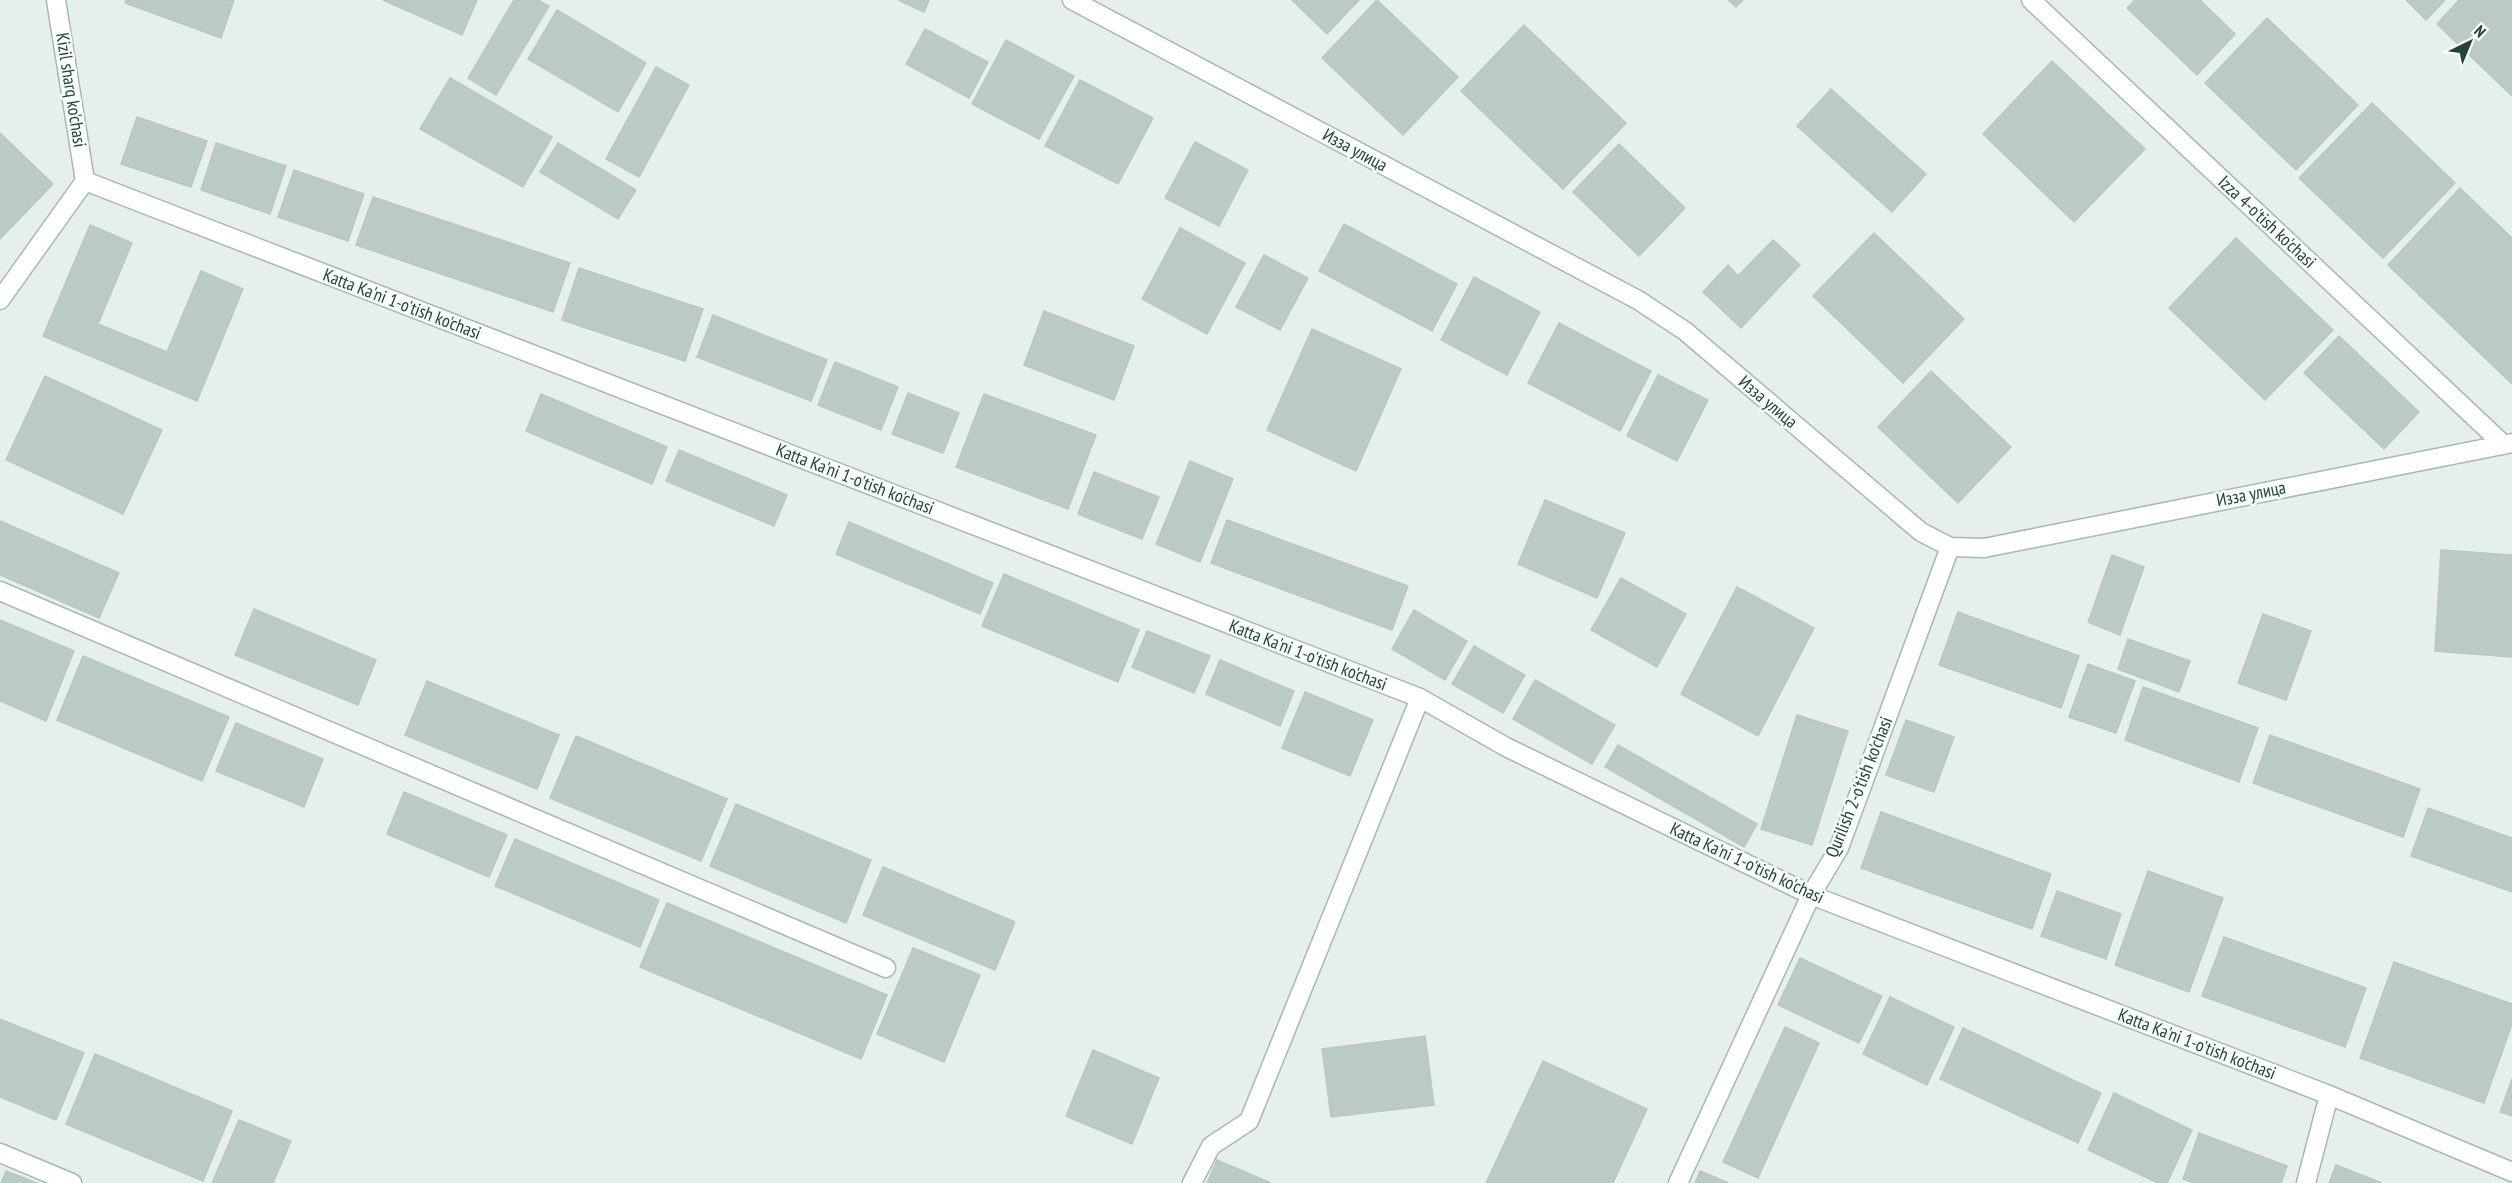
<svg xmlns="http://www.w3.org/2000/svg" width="2512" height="1183" viewBox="0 0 2512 1183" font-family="'PT Sans Narrow',sans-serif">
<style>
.building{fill:#bbcac4;stroke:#b8c9c2;stroke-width:1.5}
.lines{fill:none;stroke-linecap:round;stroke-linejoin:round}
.street-casing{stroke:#a8b8b2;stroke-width:21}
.street{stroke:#fff;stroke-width:18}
.labels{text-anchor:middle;stroke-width:5;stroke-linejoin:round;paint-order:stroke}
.street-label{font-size:18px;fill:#24423a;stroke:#f7fbf9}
</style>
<rect width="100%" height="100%" fill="#e6efeb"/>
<path class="building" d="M126,0H234L221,38L125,3Z
M383,0H477L462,35Z
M514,0H538L549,6L496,95L468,78Z
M898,0H929L924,12Z
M1292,0H1359L1327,34Z
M1377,0L1458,77L1403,135L1322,58Z
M1728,0H1743L1736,7Z
M2135,0H2200L2235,34L2197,75L2127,8Z
M2406,0H2445L2426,20Z
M2459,0H2512V96L2437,24Z
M557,10L646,63L618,112L528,59Z
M2267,18L2358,105L2296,170L2205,83Z
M1524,25L1626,123L1563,189L1461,91Z
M925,29L988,62L969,98L906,64Z
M1006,40L1074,76L1039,139L972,104Z
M2052,61L2145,149L2074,222L1983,134Z
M656,67L689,85L639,177L606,159Z
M450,78L552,137L523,187L420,129Z
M1080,80L1153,118L1118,184L1045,146Z
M1831,89L1926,174L1892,212L1797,126Z
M2372,103L2455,183L2383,258L2299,178Z
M137,117L207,141L191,187L121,164Z
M0,133L53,184L0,239Z
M1195,142L1248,170L1219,226L1165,198Z
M216,143L286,166L270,214L201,190Z
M558,143L636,190L618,219L540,172Z
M1619,144L1685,208L1639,256L1573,192Z
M294,170L364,194L348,241L278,217Z
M2460,188L2512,238V384L2388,265Z
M373,197L570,263L553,312L356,245Z
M1344,224L1457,284L1432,331L1319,271Z
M90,225L132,243L98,324L167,352L201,271L243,289L197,401L43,336Z
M1180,228L1245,263L1207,334L1142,299Z
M1874,233L1964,319L1903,383L1813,296Z
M2236,238L2333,330L2265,400L2169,308Z
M1773,240L1800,265L1741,328L1703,292L1728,265L1738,276Z
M1264,255L1308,278L1280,330L1236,307Z
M579,268L703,309L685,361L562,320Z
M1474,277L1540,312L1507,375L1441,340Z
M1044,311L1134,346L1114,400L1024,365Z
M713,315L827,360L811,401L697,357Z
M1559,323L1651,371L1620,431L1528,383Z
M1312,329L1401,369L1356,471L1267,430Z
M2339,336L2419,412L2384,449L2304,373Z
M835,362L898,387L881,430L818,405Z
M1931,371L2011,447L1958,503L1878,427Z
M1658,375L1708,400L1677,461L1627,436Z
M45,376L162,430L123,514L6,460Z
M908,393L959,413L943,453L892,434Z
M541,394L667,447L652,484L526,431Z
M984,394L1096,435L1068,509L956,467Z
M679,450L787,495L774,526L666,481Z
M1190,461L1233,479L1200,562L1156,544Z
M1094,472L1159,497L1142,539L1078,514Z
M1545,500L1625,533L1597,598L1518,564Z
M1227,520L1408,586L1392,630L1211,563Z
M0,521L119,573L99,618L0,575Z
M849,522L993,583L980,614L836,554Z
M2441,550L2512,555V657L2435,651Z
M2112,555L2144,567L2120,635L2088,622Z
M1004,574L1139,630L1118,682L982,626Z
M1621,578L1686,614L1657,667L1591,630Z
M1737,587L1814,628L1758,736L1681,694Z
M254,609L376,660L358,705L235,655Z
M1414,610L1467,641L1445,680L1392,649Z
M1958,612L2079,656L2061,708L1939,665Z
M2263,614L2311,631L2286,700L2238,683Z
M0,620L74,651L46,721L0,701Z
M1147,631L1210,656L1194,693L1132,667Z
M2128,639L2190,661L2179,692L2118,669Z
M1474,646L1525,675L1503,713L1452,684Z
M83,656L229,717L202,781L57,720Z
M1220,660L1294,691L1280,726L1206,694Z
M2088,664L2135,681L2116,733L2069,717Z
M1535,680L1615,725L1592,764L1513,719Z
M427,681L559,735L537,789L405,735Z
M2143,687L2258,728L2239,782L2125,740Z
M1305,692L1373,720L1350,776L1282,748Z
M1797,715L1848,731L1812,845L1761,829Z
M1906,720L1954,737L1934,792L1886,775Z
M236,723L323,759L304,807L216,771Z
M2270,735L2420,789L2403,837L2253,783Z
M576,736L727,799L701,861L550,798Z
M1618,745L1757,824L1744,847L1605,767Z
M404,792L507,835L489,877L387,834Z
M736,804L871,860L846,923L710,866Z
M2428,808L2512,838V892L2411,856Z
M1881,812L2051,874L2032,929L1861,868Z
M515,839L659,900L640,947L495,886Z
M883,867L1015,922L995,970L863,915Z
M2148,871L2223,898L2189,992L2115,965Z
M2057,891L2121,914L2106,959L2041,936Z
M667,903L887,995L861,1059L640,967Z
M2224,937L2366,988L2345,1047L2202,996Z
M913,948L980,975L944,1062L877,1034Z
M1800,958L1882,996L1859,1043L1778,1005Z
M2394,962L2512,1004V1024L2484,1103L2360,1058Z
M1890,997L1954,1027L1927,1085L1863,1054Z
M0,1019L84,1053L56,1120L0,1097Z
M1785,1027L1819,1043L1758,1178L1723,1162Z
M1963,1028L2101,1093L2078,1143L1940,1079Z
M1425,1036L1434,1105L1331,1117L1322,1049Z
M1093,1050L1159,1078L1132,1144L1066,1116Z
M95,1054L232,1111L203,1181L66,1124Z
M1543,1061L1647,1109L1613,1183H1486Z
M2512,1079V1116L2500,1112Z
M2114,1093L2192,1130L2167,1183H2158L2088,1150Z
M239,1120L291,1141L273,1183H212Z
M2199,1133L2287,1166L2281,1183H2194L2183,1179Z
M1217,1160L1271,1183H1207Z
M2336,1165L2382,1183H2329Z
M6,1171L37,1183H1Z
M1700,1171L1729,1183H1695Z"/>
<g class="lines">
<defs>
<path id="street" d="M56,0L85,181
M1072,0L1638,300L1685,331L1921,532L1950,547L1984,548L2512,443
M2031,0L2503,444
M85,181L1420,698L1506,747L1811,895L2329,1095L2512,1172
M0,300L85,181
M0,591L886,968
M0,1153L72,1183
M1192,1183L1211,1146L1249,1121L1420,698
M1678,1183L1811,895L1839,848L1950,547
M2306,1183L2329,1095"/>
</defs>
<use href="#street" class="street-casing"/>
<use href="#street" class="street"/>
</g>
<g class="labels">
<g class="street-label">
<text transform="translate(71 90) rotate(81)" y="6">Kizil sharq ko'chasi</text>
<text transform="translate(1355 150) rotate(28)" y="6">Изза улица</text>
<text transform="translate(2267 222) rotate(43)" y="6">Izza 4-o'tish ko'chasi</text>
<text transform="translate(402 304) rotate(21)" y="6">Katta Ka'ni 1-o'tish ko'chasi</text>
<text transform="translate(1768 402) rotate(40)" y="6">Изза улица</text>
<text transform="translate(855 479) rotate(21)" y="6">Katta Ka'ni 1-o'tish ko'chasi</text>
<text transform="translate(2251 494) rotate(-11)" y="6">Изза улица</text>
<text transform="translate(1308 655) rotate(21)" y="6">Katta Ka'ni 1-o'tish ko'chasi</text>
<text transform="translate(1859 787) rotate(-68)" y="6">Qurilish 2-o'tish ko'chasi</text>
<text transform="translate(1747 863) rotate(25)" y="6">Katta Ka'ni 1-o'tish ko'chasi</text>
<text transform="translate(2197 1044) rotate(21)" y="6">Katta Ka'ni 1-o'tish ko'chasi</text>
</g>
</g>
<g transform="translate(2470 42) rotate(43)" stroke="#f7fbf9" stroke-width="4.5" paint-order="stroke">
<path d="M0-4.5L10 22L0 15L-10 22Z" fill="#24423a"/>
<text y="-9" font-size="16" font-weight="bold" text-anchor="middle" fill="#24423a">N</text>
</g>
</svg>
